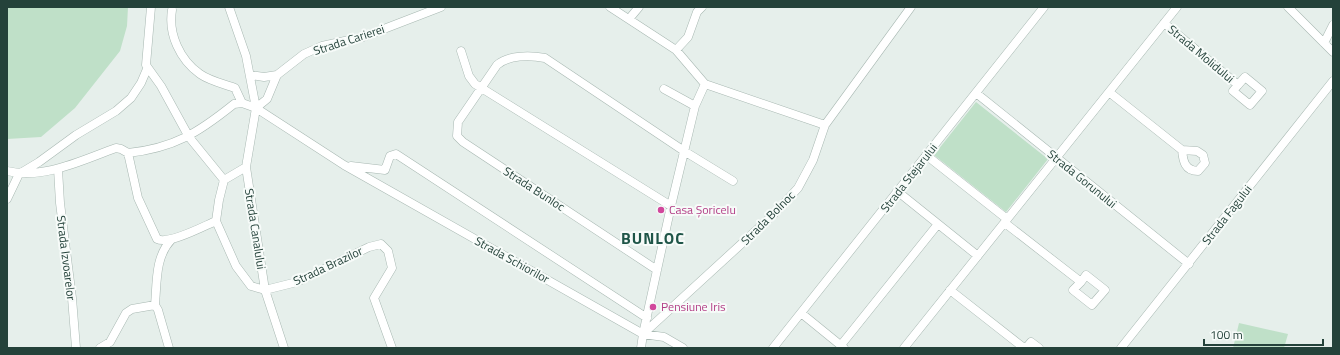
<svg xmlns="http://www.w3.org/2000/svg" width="1340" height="355" viewBox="0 0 1340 355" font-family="'Titillium Web',sans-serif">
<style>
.green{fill:#bfe0c8}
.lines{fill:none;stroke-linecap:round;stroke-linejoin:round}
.minor-casing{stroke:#a8b8b2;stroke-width:9}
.minor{stroke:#fff;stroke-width:8}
.hotel-dot{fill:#d1479c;stroke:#f7fbf9;stroke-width:1.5}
.labels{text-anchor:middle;stroke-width:4;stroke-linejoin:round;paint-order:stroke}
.street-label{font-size:12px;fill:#24423a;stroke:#f7fbf9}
.hotel-label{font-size:12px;fill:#b23c85;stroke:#f7fbf9;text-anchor:start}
.district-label{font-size:16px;font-weight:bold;letter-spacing:1px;fill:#1f5548;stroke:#f7fbf9}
</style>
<rect width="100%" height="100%" fill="#e6efeb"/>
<path class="green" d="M7,7H128L127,26L120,51L75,108L41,137L7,139Z
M976,102L1048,159L1006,212L934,155Z
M1239,323L1288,334L1284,348H1233Z"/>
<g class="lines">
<defs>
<path id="minor" d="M151,7L146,65L161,86L189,137L224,180
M229,7L246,56L256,108L246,167L265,290L284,348
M610,7L676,50L705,84
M1288,7L1333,52
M172,10C168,34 180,60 200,74C210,81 224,84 235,88L242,103
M629,19L639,7
M1164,23L1238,85L1233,91L1250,105L1262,91L1245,77L1238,85
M1324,43L1333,25
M676,50L688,37L697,12L702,7
M461,51L469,76L475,84L671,206
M250,75L264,77L277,75
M705,84L825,125
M664,89L695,106
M1109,92L1182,150C1183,161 1185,171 1198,171L1205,163L1203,155L1197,151L1182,150
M976,93L1189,264
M256,108L267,99L277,75L304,54L322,46L363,37L441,7
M128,153L138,198L157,239C169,245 204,226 216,221
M926,155L1007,219
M351,166L385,170L390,156L396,154L647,318
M246,167L224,180L219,200L216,221L236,266L251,286L265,290L297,282L369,247L381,244L388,251L392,268L374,298L392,348
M58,169L60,203L72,298L76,348
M7,171C43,180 82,160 116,148L121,149L128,153C174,148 198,133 234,104L242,103L256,108L344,165L643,334L664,337L683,348
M897,191L978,256
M7,199L19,174L39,162L76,135L116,111L131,98L141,83L147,69
M1005,223L1081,282L1073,290L1092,305L1105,290L1086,275L1081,282
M657,270L463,142L457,136L458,122L497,65C508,55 530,55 545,58L684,151L733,181
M950,290L1024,348
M155,305L158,310L169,348
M801,313L844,348
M643,334L671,206L695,106L705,84
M841,345L938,224
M100,348L110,342L126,313L132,309L155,305C157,282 155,256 172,239
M641,348L643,334L774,214L798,188L813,160L825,125L911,7
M773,348L1044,7
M904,348L1177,7
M1026,348L1031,342L1039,348
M1121,348L1333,81"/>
</defs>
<use href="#minor" class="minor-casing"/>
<use href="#minor" class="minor"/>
</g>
<g class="hotel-dot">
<circle cx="661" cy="210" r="4"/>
<circle cx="653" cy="307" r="4"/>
</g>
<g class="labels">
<g class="street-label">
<text transform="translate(349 40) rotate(-18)" y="4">Strada Carierei</text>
<text transform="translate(1201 54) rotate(40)" y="4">Strada Molidului</text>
<text transform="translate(909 178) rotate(-52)" y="4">Strada Stejarului</text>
<text transform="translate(1082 179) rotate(39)" y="4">Strada Gorunului</text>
<text transform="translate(534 189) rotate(33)" y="4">Strada Bunloc</text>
<text transform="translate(1227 215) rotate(-52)" y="4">Strada Fagului</text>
<text transform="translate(768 218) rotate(-45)" y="4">Strada Bolnoc</text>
<text transform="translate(255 229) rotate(81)" y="4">Strada Canalului</text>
<text transform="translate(66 258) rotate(83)" y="4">Strada Izvoarelor</text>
<text transform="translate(512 260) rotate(29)" y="4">Strada Schiorilor</text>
<text transform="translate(328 266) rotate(-25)" y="4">Strada Brazilor</text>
</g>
<g class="hotel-label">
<text x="669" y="214">Casa Șoricelu</text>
<text x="661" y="311">Pensiune Iris</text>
</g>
<g class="district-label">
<text x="653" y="244">BUNLOC</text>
</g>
</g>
<rect width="1340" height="355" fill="none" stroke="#24423a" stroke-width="16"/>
<path d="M1204 339v6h119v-6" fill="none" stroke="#24423a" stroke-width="2"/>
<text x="1210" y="339" font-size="12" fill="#24423a" stroke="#f7fbf9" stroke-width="3" paint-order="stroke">100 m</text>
</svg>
